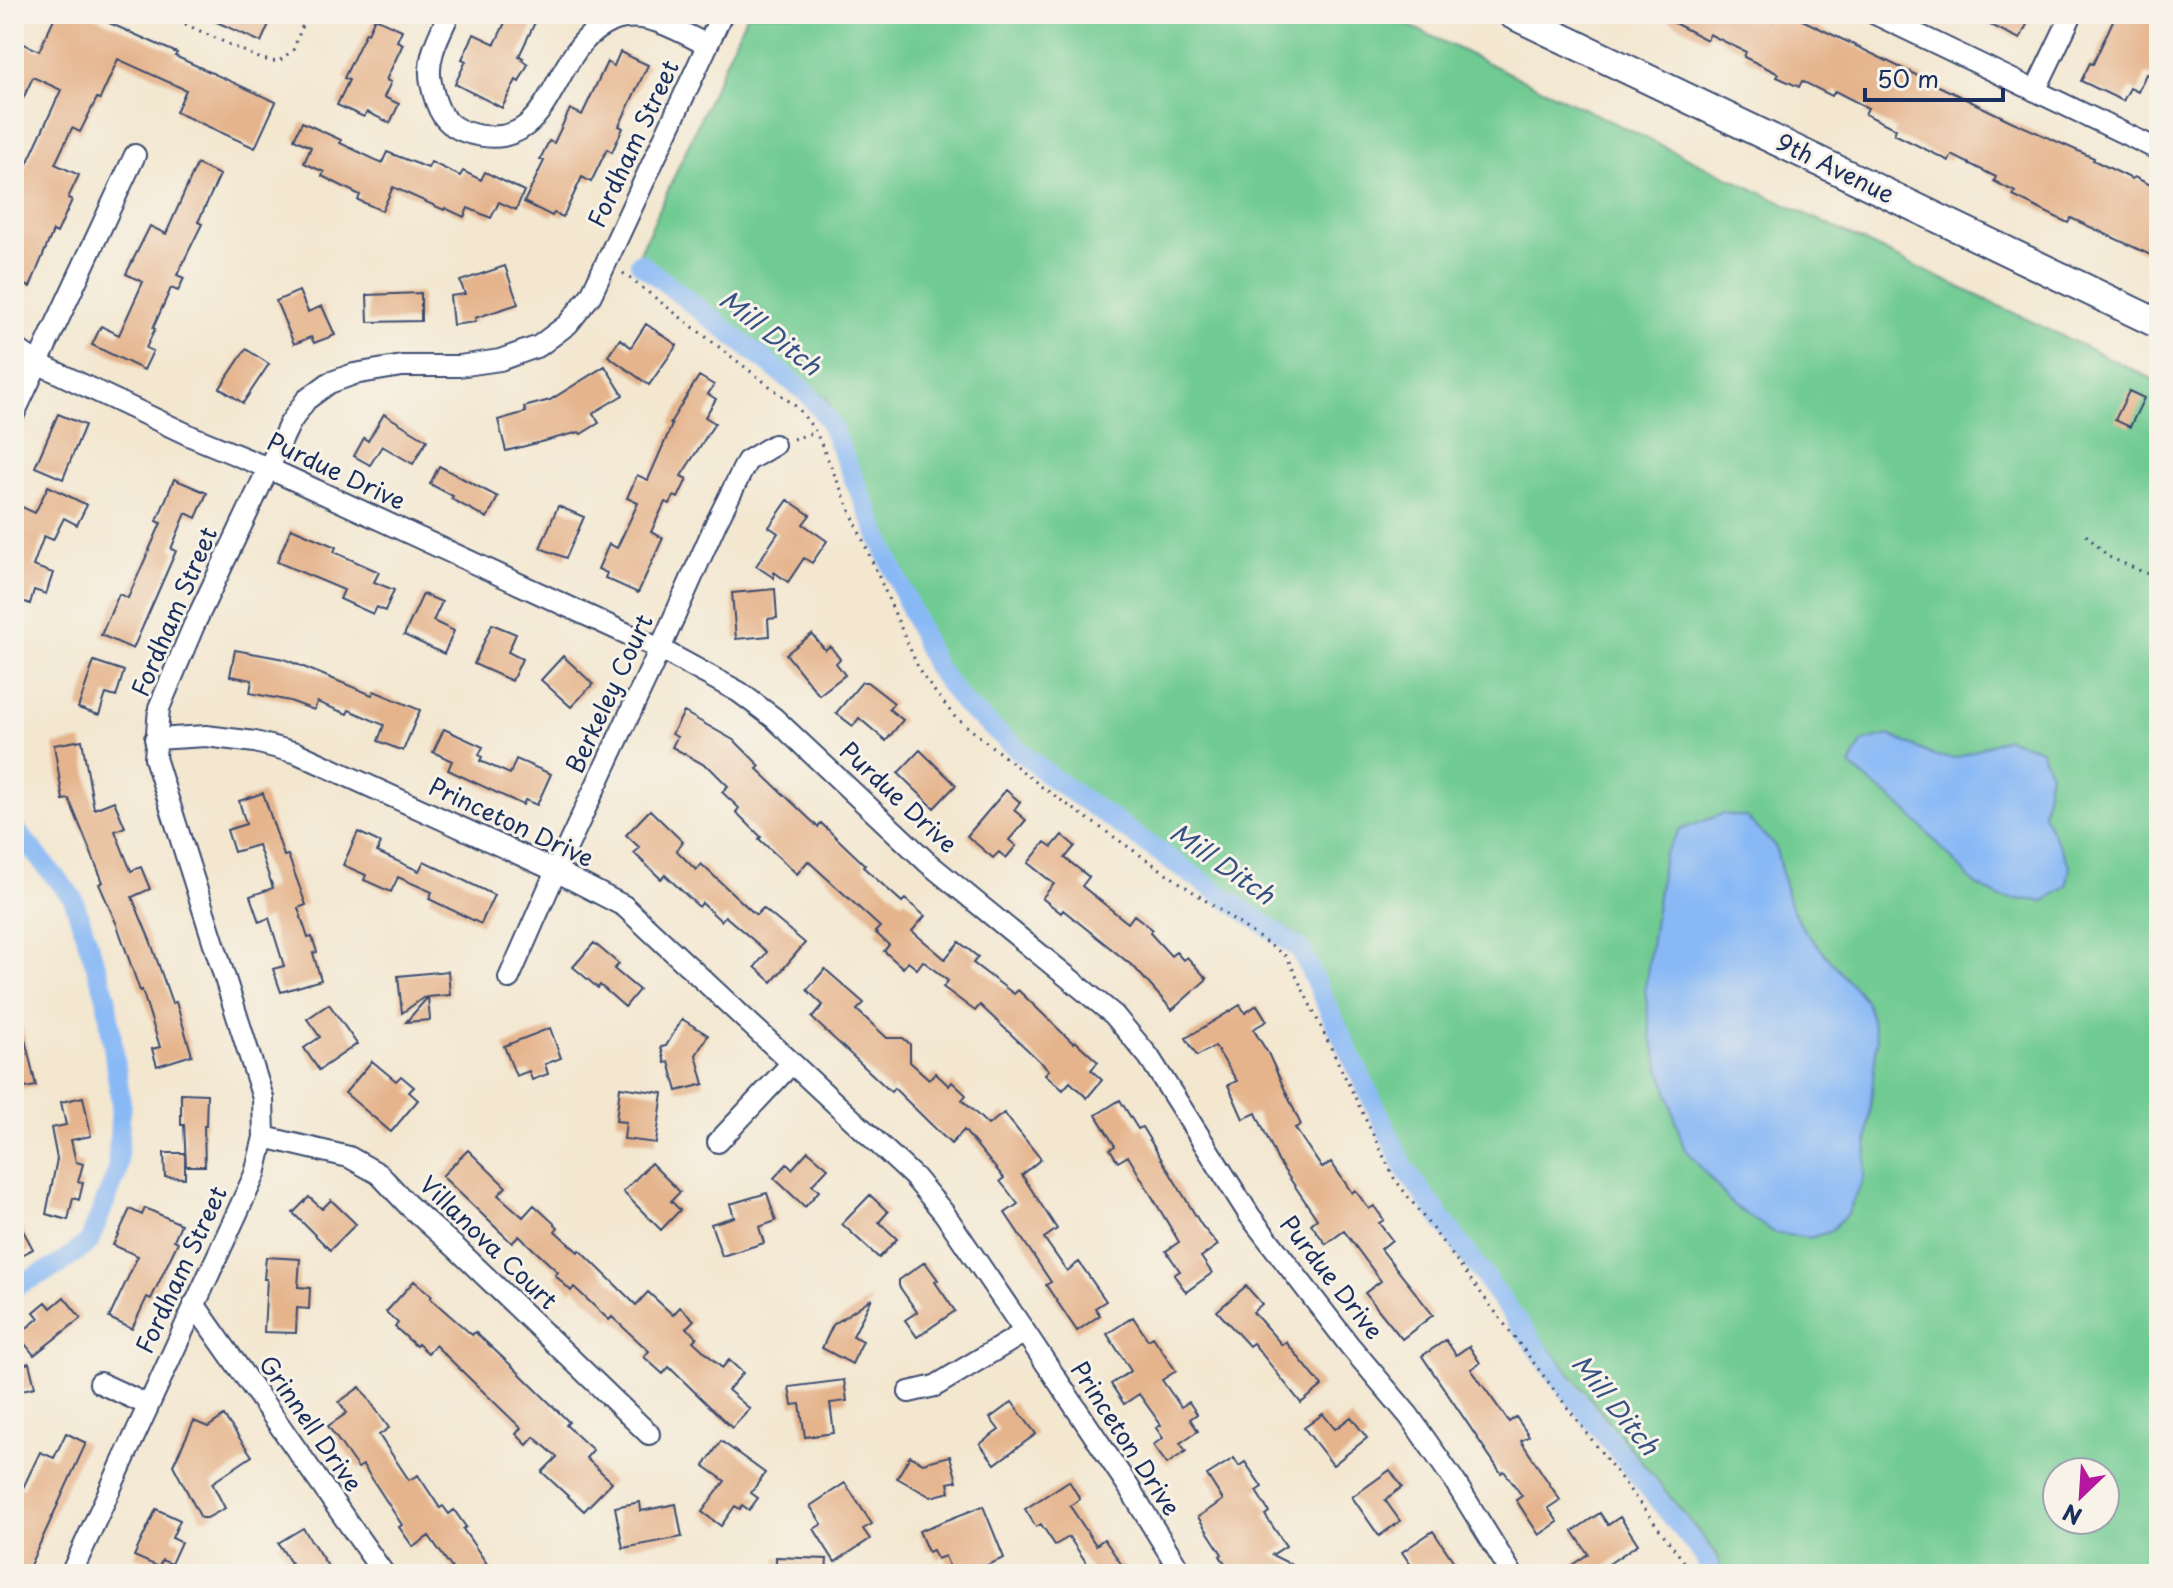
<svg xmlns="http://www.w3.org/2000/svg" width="2173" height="1588" viewBox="0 0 2173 1588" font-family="'Playpen Sans',sans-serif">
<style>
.green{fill:#70cb92;stroke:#467d78;stroke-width:2;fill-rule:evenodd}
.water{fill:#89b9f5;stroke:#5274aa;stroke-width:2}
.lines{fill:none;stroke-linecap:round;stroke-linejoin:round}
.canal{stroke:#89b9f5;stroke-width:20}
.building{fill:#e5b48c}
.street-casing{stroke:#3b4b6f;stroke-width:24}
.secondary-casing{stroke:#3b4b6f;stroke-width:32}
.path{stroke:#3b4b6f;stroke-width:3;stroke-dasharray:2 6;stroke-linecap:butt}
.street{stroke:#fff;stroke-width:20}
.secondary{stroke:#fff;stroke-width:28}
.labels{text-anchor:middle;stroke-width:6;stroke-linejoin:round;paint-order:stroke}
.street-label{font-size:24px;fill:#1b2f5e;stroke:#f7f3e8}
.water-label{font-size:26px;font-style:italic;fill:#365284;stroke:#f7f3e8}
</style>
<rect width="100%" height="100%" fill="#f7f3e8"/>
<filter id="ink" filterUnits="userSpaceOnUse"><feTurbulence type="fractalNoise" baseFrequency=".0125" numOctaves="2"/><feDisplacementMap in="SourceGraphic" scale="16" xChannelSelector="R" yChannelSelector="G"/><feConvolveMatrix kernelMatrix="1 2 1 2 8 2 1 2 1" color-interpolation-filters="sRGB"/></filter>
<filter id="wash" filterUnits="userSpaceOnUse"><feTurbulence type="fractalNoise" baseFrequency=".006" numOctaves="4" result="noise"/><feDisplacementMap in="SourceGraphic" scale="32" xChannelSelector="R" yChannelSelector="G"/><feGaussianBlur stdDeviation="1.8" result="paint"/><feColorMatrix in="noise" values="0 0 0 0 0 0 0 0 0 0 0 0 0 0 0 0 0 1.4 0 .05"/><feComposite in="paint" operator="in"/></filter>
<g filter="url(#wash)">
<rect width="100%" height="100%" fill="#f3e7d0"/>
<path class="green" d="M747,14H1385L2159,382V1574H1722L1716,1553L1482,1266L1400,1148L1301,938L1050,772L969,700L944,668L827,399L639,255ZM2057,1472H2105V1520H2057Z"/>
<path class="water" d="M1889,735L1934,756L1956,758L2006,738L2041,750L2050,772L2043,814L2070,866L2067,886L2044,901L2001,898L1976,885L1906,810L1850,766L1862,742Z
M1722,814L1746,817L1775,846L1790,905L1803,929L1866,1001L1877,1039L1864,1178L1848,1213L1829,1232L1809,1238L1774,1233L1733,1205L1684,1148L1651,1037L1645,988L1664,854L1680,830Z"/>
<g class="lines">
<path class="canal" d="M640,263L808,394L828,419L935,666L964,704L1052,778L1300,949L1405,1169L1565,1386L1705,1557L1711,1574
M14,828L73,898L106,996L121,1104L117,1173L89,1242L59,1265L14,1287"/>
</g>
<g id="blocks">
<path class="building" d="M56,14H89L177,53L175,56L276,102L255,148L176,112L186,90L118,59L100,99L97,98L80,132L72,128L55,164L79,175L68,198L72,200L57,233L53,231L30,287L14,280V192L61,90L33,77L14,118V39L39,51Z
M199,14H246L269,24L261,42Z
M509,14H539L519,56L523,58L522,60L528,64L519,82L516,80L502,108L455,84L466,61L462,59L474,34L495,44Z
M1657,14H1756L1772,21L1775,14H1790L2011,121L2094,158L2093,160L2132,179L2134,177L2159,189V259L2071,218L2068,223L2013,196L2015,192L1994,181L1996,177L1952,155L1949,161L1894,134L1896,129L1865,114L1868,108L1835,91L1832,96L1802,81L1799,87L1777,77L1779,74L1744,57L1746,52L1709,34L1707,40Z
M1967,14H2032L2020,39Z
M2116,14H2159V56L2151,75L2146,74L2138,92L2130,88L2123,101L2081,81L2090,63L2093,64Z
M375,18L402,30L397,41L403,44L386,80L391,82L384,97L399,104L390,123L367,112L364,117L337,105L349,80L344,78L366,32L368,33Z
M620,52L648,65L619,126L623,128L612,152L607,149L591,182L582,177L563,217L554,213L552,216L524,202L544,161L540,159L549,141L554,143L570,109L582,115L607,62L614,66Z
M302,122L341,140L340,143L382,163L387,152L428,168L431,162L460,176L463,171L481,180L485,172L524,191L516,210L499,202L491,218L468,208L464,217L445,208L444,210L393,187L382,211L358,200L360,195L322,176L324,172L304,163L311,147L294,139Z
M197,164L220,175L198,222L202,224L177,275L184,278L178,291L171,288L153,328L155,329L146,348L153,351L144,370L92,345L101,326L119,335L143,282L126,274L150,226L166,234Z
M505,266L518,304L475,318L476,322L453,325L450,296L465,294L460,281Z
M299,291L308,312L322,306L335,335L314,343L311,337L294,344L276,301Z
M421,293V321L368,322L367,295Z
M646,324L677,345L649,385L608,356L620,339L631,347Z
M246,349L269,364L243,403L220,388Z
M605,366L623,395L593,413L599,423L581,434L579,432L506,451L498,420L526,412L524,407L550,400Z
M699,376L714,385L708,394L716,399L705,417L715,423L681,476L687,479L678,498L674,496L670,504L665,502L651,532L663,538L638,593L605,578L607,573L598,569L609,544L617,548L638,503L627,498L637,475L648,480L672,425L670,423Z
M2129,391L2144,398L2130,427L2115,420Z
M58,414L85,425L63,479L35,467Z
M384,414L427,440L413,464L382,446L370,465L354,456L364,438L368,441Z
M439,466L498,497L487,518L451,499L453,496L430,484Z
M174,479L207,493L196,518L186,513L171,549L176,551L133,649L101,635L119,594L128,598L161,523L157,521Z
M48,486L87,505L77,525L64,518L53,540L44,536L33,566L53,573L46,594L34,590L30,604L14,598V519L20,506L35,513Z
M788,500L810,515L803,524L827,541L812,563L804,558L788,582L774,572V578L756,566L778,533L769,527Z
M558,506L584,517L566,558L540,548Z
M291,528L336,547L334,552L379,572L374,582L394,590L385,611L377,607L373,614L340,599L344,590L277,562Z
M775,589L777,618L768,619L769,636L736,639L732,593Z
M423,594L442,602L433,621L454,631L444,654L404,635Z
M492,624L516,634L508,652L522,659L512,681L474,664Z
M812,634L825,650L830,646L840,659L836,663L845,675L819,695L786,654Z
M235,650L284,659L372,695L374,691L420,710L403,751L378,741L384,725L349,710L347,714L317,702L314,710L290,701L250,693L252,680L230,676Z
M563,656L593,684L571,707L541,680Z
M94,661L124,671L116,697L106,694L99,715L78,708Z
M862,682H867L894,703L889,709L903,720L886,741L859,718L853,726L836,713Z
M684,712L735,741L760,766L757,769L818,827L821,823L865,865L863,867L902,902L905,899L925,916L912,931L945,959L959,942L978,957L973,963L1014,994L1018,990L1073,1043L1075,1041L1098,1062L1091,1070L1102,1080L1087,1098L1070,1082L1063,1090L1045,1074L1049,1070L980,1005L975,1011L943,987L948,981L923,961L917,969L908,962L903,968L884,951L889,945L875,932L880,927L808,861L797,874L759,839L761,837L736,812L739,808L722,792L728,786L710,768L672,747L677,737L672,734Z
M444,729L483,747L479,755L482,757L480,761L510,774L516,759L551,774L537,805L525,800L523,805L448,770L452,761L433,752Z
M82,740L94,809L114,801L125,827L115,831L131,871L141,867L150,889L132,897L150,940L172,1003L176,1002L192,1055L157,1066L152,1049L160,1047L142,990L140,991L117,925L99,884L103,882L69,799L63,800L54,745Z
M920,750L956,785L934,808L898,773Z
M1006,790L1020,802L1014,810L1026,820L1009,840L1016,846L1006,858L999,852L993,858L967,836Z
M263,793L284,856L288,855L306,905L298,908L308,938L312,937L317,952L313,953L321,980L281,992L273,969L284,966L269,918L259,922L250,896L273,888L258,845L234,852L227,830L246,824L239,801Z
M650,810L683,842L676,850L696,870L701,864L756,915L763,908L805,943L772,982L755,967L767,952L725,916L721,921L702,903L699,907L665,875L661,879L634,853L640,848L626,835Z
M358,832L381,843L377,852L419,871L424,861L494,895L481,924L429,899L432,892L398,877L391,892L364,880L366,875L343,865Z
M1062,835L1075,846L1065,858L1089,877L1082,886L1128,923L1134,915L1152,929L1150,933L1171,956L1176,952L1183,960L1187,957L1207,979L1172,1010L1135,968L1063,910L1061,913L1042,898L1054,884L1028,863L1045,842L1052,847Z
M594,943L619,964L614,969L639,990L625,1007L600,985L598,988L573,967Z
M825,969L864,1003L857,1010L887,1038H903L910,1044V1062L929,1079L935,1073L949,1086L952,1082L966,1095L962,1100L988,1125L1004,1113L1041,1159L1022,1175L1057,1229L1044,1238L1067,1271L1079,1262L1106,1301L1095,1308L1100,1315L1077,1331L1046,1285L1051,1282L1005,1213L1018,1204L1000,1181L1004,1178L964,1130L951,1144L894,1088L891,1092L812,1018L823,1005L807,990Z
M448,971L450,995L428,997L430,1020L406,1022L428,997L423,998L402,1013L398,976Z
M329,1004L357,1044L319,1070L304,1048L320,1037L307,1019Z
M1240,1005L1245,1013L1257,1005L1267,1021L1253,1029L1268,1053L1301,1125L1295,1128L1322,1168L1331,1162L1352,1193L1355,1190L1369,1209L1374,1206L1384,1220L1379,1223L1392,1240L1381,1249L1433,1315L1402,1339L1365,1293L1381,1281L1344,1231L1326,1244L1311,1224L1317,1219L1278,1161L1256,1113L1243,1119L1228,1085L1237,1081L1215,1046L1197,1056L1186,1038Z
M20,1018L36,1086L14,1090V1019Z
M682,1019L708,1035L696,1055L704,1084L677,1091L669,1062L665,1063L661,1047L666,1046Z
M550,1028L561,1058L545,1064L548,1074L532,1080L529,1071L516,1076L504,1046Z
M372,1061L396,1081L401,1076L414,1087L409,1092L418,1100L391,1132L345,1093Z
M620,1087L663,1093L656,1143L624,1139L626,1122L616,1121Z
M181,1093L207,1094L206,1126H204L205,1166H186L184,1125H181Z
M83,1097L91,1136L71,1140L76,1162L83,1164L78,1182L83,1183L79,1200L73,1198L68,1220L46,1214L57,1159L51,1128L66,1125L61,1102Z
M1120,1100L1138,1129L1142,1127L1202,1226L1218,1245L1201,1257L1212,1273L1186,1292L1174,1275L1180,1271L1166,1251L1179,1242L1128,1156L1118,1162L1110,1149L1115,1146L1096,1115Z
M468,1150L506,1187L498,1195L523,1217L534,1205L558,1227L555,1231L578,1252L580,1250L636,1305L648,1292L673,1315L680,1307L694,1320L686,1328L697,1337L693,1341L722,1368L729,1360L743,1373L728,1390L750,1409L732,1428L669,1367L663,1374L644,1357L649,1351L612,1317L609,1320L574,1287L571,1291L555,1275L558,1272L519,1236L512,1243L442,1176Z
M808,1151L828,1168L812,1185L819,1191L805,1207L774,1178L787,1164L792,1169Z
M164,1153H185V1178L165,1177Z
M651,1163L680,1192L671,1201L680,1210L661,1230L623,1192Z
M767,1193L776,1221L759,1227L764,1243L722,1256L711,1224L734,1217L730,1204Z
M870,1195L888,1212L879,1222L897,1239L879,1258L842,1224Z
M309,1197L322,1209L331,1200L356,1224L330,1250L293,1213Z
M145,1208L181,1224L174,1240L178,1242L151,1299L147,1297L132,1329L109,1318L138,1256L113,1245L130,1209L142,1215Z
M14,1214L33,1249L14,1259Z
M266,1257L300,1259L298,1287L310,1288L309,1309L297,1308L296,1333L264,1332L267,1279H264Z
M925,1262L938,1280L935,1282L955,1311L917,1337L905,1320L917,1312L899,1286V1280Z
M414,1281L432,1296L430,1298L472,1335L475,1332L514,1368L569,1422L566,1425L593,1450L586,1458L612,1482L584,1511L542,1472L557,1457L534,1437L527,1445L516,1434L521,1428L435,1345L428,1353L418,1344L416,1346L395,1327L398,1323L386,1312Z
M1246,1286L1262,1304L1253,1312L1282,1345L1286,1342L1322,1386L1301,1403L1253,1343L1249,1346L1217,1311Z
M64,1297L81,1318L34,1355L18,1335L39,1318L34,1312L46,1302L51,1308Z
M872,1298L853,1336L863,1341L852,1364L822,1348L833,1325Z
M1133,1317L1148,1340L1153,1337L1176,1371L1162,1380L1181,1407L1189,1402L1197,1414L1190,1419L1198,1431L1180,1443L1186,1451L1167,1464L1153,1445L1163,1438L1156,1428L1161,1425L1139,1394L1124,1404L1111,1384L1131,1371L1107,1334Z
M1446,1340L1456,1355L1469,1346L1480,1363L1471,1369L1509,1422L1516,1417L1529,1436L1521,1441L1560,1500L1548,1508L1558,1522L1539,1535L1516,1500L1522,1496L1504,1471L1501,1473L1422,1356Z
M29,1363L35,1387L14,1392V1367Z
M844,1380L847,1401L830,1403L834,1433L805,1437L800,1404L792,1405L789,1387Z
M360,1387L389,1428L379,1435L409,1480L418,1475L440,1508L443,1506L449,1514L454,1510L466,1527L463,1529L494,1574H456L429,1536L413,1547L399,1527L402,1525L363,1465L358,1468L328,1426L347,1413L339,1402Z
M1012,1402L1036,1434L995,1464L980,1444L999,1430L990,1418Z
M1323,1414L1335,1429L1351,1417L1367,1438L1333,1465L1304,1428Z
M224,1416L252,1456L212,1483L225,1508L207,1518H201L173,1465L194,1421L208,1427Z
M66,1433L86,1443L26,1574H14V1498L19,1486L23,1488L40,1452L54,1458Z
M721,1441L765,1473L751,1493L758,1498L749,1510L742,1505L740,1509L735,1506L721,1526L702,1512L725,1481L704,1466Z
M910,1456L923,1463L950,1456L957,1481L948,1483L950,1492L931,1497L897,1478Z
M1234,1458L1239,1466L1245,1462L1262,1487L1256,1491L1269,1512L1265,1515L1286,1546L1272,1555L1310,1574H1233L1220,1556L1222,1554L1198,1517L1223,1500L1207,1475Z
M1390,1470L1402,1487L1385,1500L1400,1521L1379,1536L1352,1497Z
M1069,1481L1080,1499L1070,1506L1096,1545L1104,1539L1128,1574H1094L1069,1537L1055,1545L1041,1524L1036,1527L1025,1509Z
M845,1483L872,1524L863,1529L870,1539L835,1562L814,1529L822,1524L810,1506Z
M640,1502L641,1511L676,1504L682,1537L623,1548L615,1507Z
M983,1506L1004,1558L987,1565L989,1570L980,1574H952L945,1556L937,1559L933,1550L928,1552L919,1531Z
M156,1509L180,1520L172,1538L181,1542L171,1564L162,1560L159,1567L134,1556Z
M1600,1513L1608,1525L1620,1517L1638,1544L1603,1568L1607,1574H1559L1588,1554L1573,1531Z
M303,1528L333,1574H298L278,1543Z
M1433,1531L1458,1568L1448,1574H1417L1402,1552Z
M776,1557L827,1559L826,1574H776Z"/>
</g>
</g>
<g filter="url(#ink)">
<use href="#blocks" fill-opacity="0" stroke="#3b4b6f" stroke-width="2"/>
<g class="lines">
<defs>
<path id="street" d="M449,14C439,36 426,58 431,83C436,108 443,126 469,133C560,159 546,42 616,20C647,10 680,32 707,45
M1875,14L2159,150
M2035,91L2072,14
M14,347L37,363L193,437L268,468L660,649L739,692L774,718L928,863L1114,1015L1149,1057L1250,1216L1350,1346L1409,1416L1455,1482L1512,1574
M14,414L135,155
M155,739L206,736L255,742L297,753L556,871L624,906L914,1177L944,1213L1025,1332L1128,1486L1182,1574
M509,978L556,871L660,649L716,523L747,461L774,445
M264,1137L349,1157L379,1174L408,1205L456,1248L649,1434
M718,1142L792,1063
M194,1304L384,1574
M100,1383L148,1405
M909,1392L935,1386L1025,1332
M71,1574L255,1174L264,1137L263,1098L155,758L159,708L194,625L290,423L306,400L329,383L354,374L402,366H459L500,360L539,346L568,324L591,295L722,14"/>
<path id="secondary" d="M1512,14L2159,324"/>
</defs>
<use href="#street" class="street-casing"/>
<use href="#secondary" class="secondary-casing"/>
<path class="path" d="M163,14L261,59L278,62L293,50L307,14
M623,273L798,408L816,432L921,674L954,716L1042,787L1287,957L1394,1178L1688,1567L1690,1574
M793,439L816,432
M2086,535L2109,557L2159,579"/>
<use href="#street" class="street"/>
<use href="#secondary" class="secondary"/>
</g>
</g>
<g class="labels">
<g class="street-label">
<text transform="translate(634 144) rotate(-65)" y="8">Fordham Street</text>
<text transform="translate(1835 169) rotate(26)" y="8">9th Avenue</text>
<text transform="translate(336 472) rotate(25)" y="8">Purdue Drive</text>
<text transform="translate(175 612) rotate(-67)" y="8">Fordham Street</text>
<text transform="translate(610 694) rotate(-65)" y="8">Berkeley Court</text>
<text transform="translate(898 798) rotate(43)" y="8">Purdue Drive</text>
<text transform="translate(511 823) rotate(25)" y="8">Princeton Drive</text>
<text transform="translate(488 1243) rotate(44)" y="8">Villanova Court</text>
<text transform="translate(182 1270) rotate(-65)" y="8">Fordham Street</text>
<text transform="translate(1331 1278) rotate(52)" y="8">Purdue Drive</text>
<text transform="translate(310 1424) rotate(55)" y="8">Grinnell Drive</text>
<text transform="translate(1125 1439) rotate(57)" y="8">Princeton Drive</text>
</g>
<g class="water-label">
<text transform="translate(770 333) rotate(38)" y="9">Mill Ditch</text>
<text transform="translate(1222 864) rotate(35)" y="9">Mill Ditch</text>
<text transform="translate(1615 1405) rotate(51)" y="9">Mill Ditch</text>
</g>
</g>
<rect width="2173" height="1588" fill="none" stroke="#f7f3e8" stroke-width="48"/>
<g transform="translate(2081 1496) rotate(205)"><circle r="38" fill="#f7f3e8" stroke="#9fa5b1" stroke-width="2"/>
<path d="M0-6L14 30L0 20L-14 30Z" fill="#b5179e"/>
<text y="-12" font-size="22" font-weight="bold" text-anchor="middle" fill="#1b2f5e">N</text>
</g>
<path d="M1865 88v12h138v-12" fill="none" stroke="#1b2f5e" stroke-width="4"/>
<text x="1877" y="88" font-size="24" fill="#1b2f5e" stroke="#f7f3e8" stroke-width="6" paint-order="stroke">50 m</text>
</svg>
